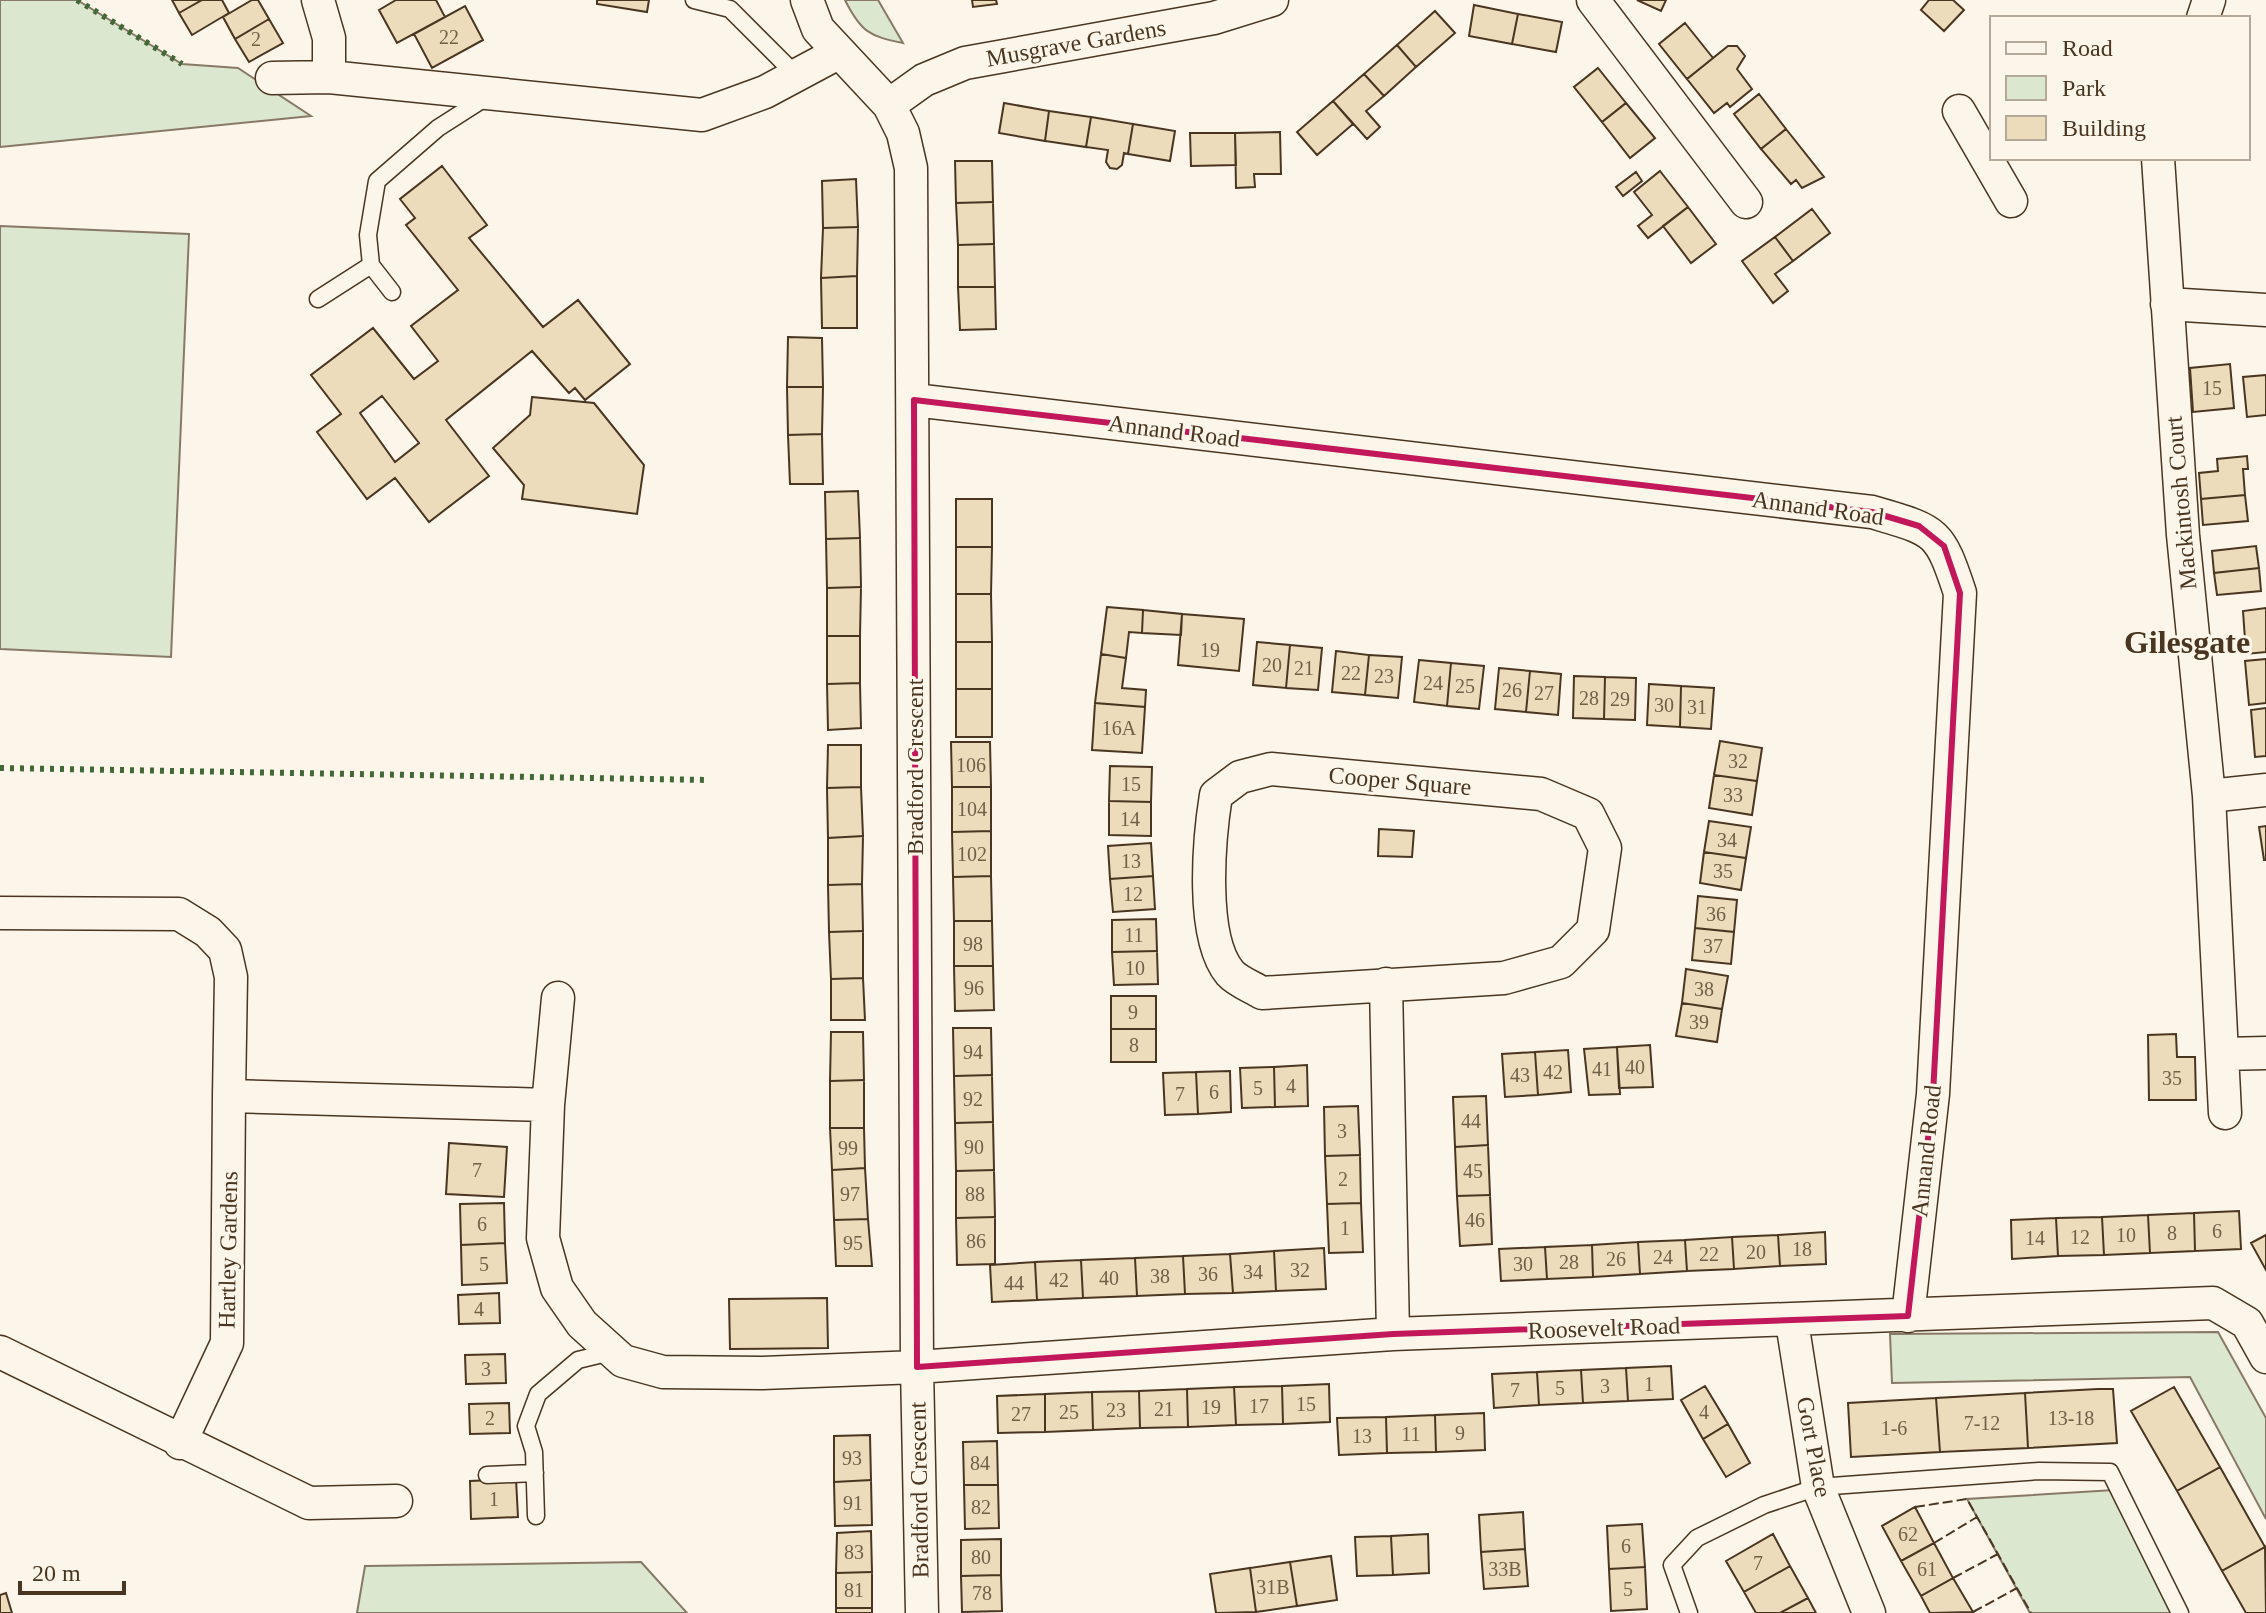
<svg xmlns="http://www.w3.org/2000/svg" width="2266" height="1613" viewBox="0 0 2266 1613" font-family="'Times New Roman',serif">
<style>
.green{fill:#dce7d0;stroke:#887966;stroke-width:2}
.building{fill:#ecdcbc;stroke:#4a3520;stroke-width:2;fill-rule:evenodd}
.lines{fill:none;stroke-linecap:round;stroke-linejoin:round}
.service-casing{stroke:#4a3520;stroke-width:19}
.minor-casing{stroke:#4a3520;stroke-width:35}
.service{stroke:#fbf6e9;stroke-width:16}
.minor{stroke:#fbf6e9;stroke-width:32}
.hedge{stroke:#436837;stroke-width:6;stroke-dasharray:4 6;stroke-linecap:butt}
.fence{stroke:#4a3520;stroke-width:2;stroke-dasharray:10 4;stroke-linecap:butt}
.marked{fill:none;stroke:#c2185b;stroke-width:6;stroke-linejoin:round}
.labels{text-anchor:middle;stroke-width:6;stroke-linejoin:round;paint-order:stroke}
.number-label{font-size:20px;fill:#725f47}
.street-label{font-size:24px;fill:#4a3520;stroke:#fbf6e9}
.district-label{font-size:32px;font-weight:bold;fill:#4a3520;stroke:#fbf6e9}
</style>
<rect width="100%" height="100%" fill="#fbf6e9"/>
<path class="green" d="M0,0H77L182,64L238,68L311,116L0,147Z
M845,0H878L903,43C869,36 861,32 845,0Z
M0,226L189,234L171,657L0,649Z
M2218,1332L2266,1418V1519L2190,1377L1892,1383L1890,1334Z
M2114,1490L2176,1613H2030L1967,1499Z
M641,1562L687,1613H357L365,1566Z"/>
<path class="building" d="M172,0H202L179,13Z
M202,0H222L229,13L192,35L179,13Z
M252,0H258L269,19L235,39L223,17Z
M396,0H436L445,17L397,43L379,10Z
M597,0H649L647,12L597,4Z
M972,0H996L997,4L973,7Z
M1637,0H1666L1661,11Z
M1929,0H1953L1964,10L1944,31L1921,10Z
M1474,5L1518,14L1512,44L1469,36Z
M465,6L483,40L432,68L414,34Z
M1435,11L1455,33L1416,67L1397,45Z
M1518,14L1562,22L1556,52L1512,44Z
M269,19L283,43L249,62L235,39Z
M1685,23L1713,58L1687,79L1659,44Z
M1397,45L1416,67L1384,96L1364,74Z
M1728,46H1737L1745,56L1737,69L1752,89L1730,107L1727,103L1714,113L1687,79Z
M1598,68L1626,103L1602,122L1574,87Z
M1364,74L1384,96L1366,111L1380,127L1367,139L1333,101Z
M1759,94L1786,129L1761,149L1734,114Z
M1333,101L1353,124L1317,155L1297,132Z
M1004,103L1049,111L1045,141L999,133Z
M1626,103L1655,138L1630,158L1602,122Z
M1049,111L1091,117L1086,147L1045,141Z
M1091,117L1133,124L1128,154L1124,153L1122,165L1117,169L1110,168L1106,162L1108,150L1086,147Z
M1133,124L1175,131L1170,161L1128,154Z
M1786,129L1824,177L1802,188L1796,180L1791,184L1761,149Z
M1280,132L1281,174H1254L1255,187L1236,188L1235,133Z
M1190,133H1235L1236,165L1191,166Z
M955,161H992L993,202L956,203Z
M442,166L487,225L469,238L543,327L578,300L630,364L585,400L575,388L569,393L532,351L446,420L489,476L429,522L395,478L367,499L317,432L341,414L311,375L373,328L414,379L438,361L411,326L458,290L406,225L415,218L400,199ZM382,396L419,443L395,462L360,413Z
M1660,171L1688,207L1648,238L1638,226L1652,215L1634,192Z
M1636,172L1642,181L1623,196L1616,187Z
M856,179L858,227L823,228L822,181Z
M993,202L994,244L958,245L956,203Z
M1688,207L1716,244L1691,263L1663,226Z
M1812,209L1830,233L1793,261L1775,237Z
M858,227L857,276L821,278L823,228Z
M1775,237L1793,261L1775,274L1788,291L1773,303L1742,261Z
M994,244L995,287H958V245Z
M857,276V328H822L821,278Z
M958,287H995L996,329L960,330Z
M788,337L822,338L823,387H787Z
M2230,364L2234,408L2193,412L2190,368Z
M2266,375V415L2247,417L2243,377Z
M787,387H823L822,434L788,435Z
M532,397L594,403L644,465L637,514L522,499L524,485L493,448L530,415Z
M822,434L823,484H790L788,435Z
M2247,456L2248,469H2243L2245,495L2201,499L2199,473L2218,471L2217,459Z
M858,491L860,538L826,539L825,492Z
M2245,495L2248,521L2203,525L2201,499Z
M956,499H992V547H956Z
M860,538L861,587L827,588L826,539Z
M2256,546L2259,568L2214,573L2212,551Z
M956,547H992L991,594H956Z
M2259,568L2261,591L2217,595L2214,573Z
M861,587L860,636H827V588Z
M956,594H991L992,642H956Z
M1107,607L1143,610L1142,633L1129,632L1126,658L1101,654Z
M2266,608V652L2246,654L2243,611Z
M1143,610L1182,614L1181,635L1142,633Z
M1182,614L1244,619L1239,671L1178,665Z
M827,636H860V683L827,684Z
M956,642H992V689H956Z
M1257,642L1290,645L1286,688L1253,685Z
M1290,645L1322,648L1318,690L1286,688Z
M1336,651L1369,655L1365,695L1332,692Z
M1101,654L1126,658L1122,688L1146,690L1145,707L1095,703Z
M1369,655L1402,657L1398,698L1365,695Z
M2266,659V703L2249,705L2245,661Z
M1419,660L1451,663L1447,706L1414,702Z
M1451,663L1484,666L1479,709L1447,706Z
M1499,668L1530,671L1526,712L1495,709Z
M1530,671L1561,674L1558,715L1526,712Z
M1574,676L1605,677L1604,719L1573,718Z
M1605,677L1636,678L1635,720L1604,719Z
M860,683L861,728L828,730L827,684Z
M1649,684L1681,686L1680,727L1647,725Z
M1681,686L1714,688L1711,729L1680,727Z
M956,689H992V737H956Z
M1095,703L1145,707L1142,753L1092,750Z
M2266,708V756L2255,757L2251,710Z
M1720,741L1762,748L1757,781L1714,775Z
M951,742H990L991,787H952Z
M828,745H861V787L827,788Z
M1110,766L1152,767L1151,802L1109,801Z
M1714,775L1757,781L1752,815L1709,808Z
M861,787L863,836L828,838L827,788Z
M952,787H991V831L952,832Z
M1109,801L1151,802V836L1109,835Z
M1709,821L1751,827L1746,858L1704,852Z
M2266,826V860H2264L2259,827Z
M1379,829L1414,831L1412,857L1378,856Z
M991,831V876L953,877L952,832Z
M863,836L862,884L828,885V838Z
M1151,843L1153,876L1110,879L1108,846Z
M1704,852L1746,858L1741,890L1700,883Z
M991,876L992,921H954L953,877Z
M1153,876L1155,909L1113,912L1110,879Z
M862,884L863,931L829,932L828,885Z
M1698,896L1737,900L1734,932L1695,928Z
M1156,919L1157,951L1112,952V920Z
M954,921H992L993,966H954Z
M1695,928L1734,932L1731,964L1692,960Z
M863,931V978L831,979L829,932Z
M1157,951L1158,984L1114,985L1112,952Z
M954,966H993L994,1010L955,1011Z
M1686,969L1728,976L1722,1009L1682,1003Z
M863,978L865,1020H831V979Z
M1111,996H1156V1029H1111Z
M1682,1003L1722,1009L1717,1042L1676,1036Z
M953,1028H991L992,1075L954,1076Z
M1111,1029H1156V1062H1111Z
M831,1032H863L864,1080L830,1081Z
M2176,1034L2177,1057H2195L2196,1100H2149L2148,1035Z
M1650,1045L1653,1087L1619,1088L1617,1047Z
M1617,1047L1620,1094L1589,1095L1584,1049Z
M1568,1050L1571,1092L1538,1095L1535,1052Z
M1535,1052L1538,1095L1505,1097L1502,1054Z
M1307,1065L1308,1106L1275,1107L1274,1067Z
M1274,1067L1275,1107L1242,1108L1240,1068Z
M1230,1071L1231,1112L1198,1114L1196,1072Z
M1196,1072L1198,1114L1165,1115L1163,1073Z
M992,1075L993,1122L955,1123L954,1076Z
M864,1080V1128H830V1081Z
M1486,1096L1488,1145L1455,1147L1453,1097Z
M1358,1106L1360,1155L1325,1156L1324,1107Z
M993,1122L994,1170L956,1171L955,1123Z
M830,1128H864L865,1168L832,1170Z
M449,1143L507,1147L504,1197L446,1194Z
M1488,1145L1490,1195L1457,1196L1455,1147Z
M1360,1155L1361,1203L1327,1204L1325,1156Z
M865,1168L868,1219L834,1220L832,1170Z
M994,1170L995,1217L956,1218V1171Z
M1490,1195L1492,1244L1460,1246L1457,1196Z
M504,1203L505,1243L461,1245L460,1204Z
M1361,1203L1363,1252L1329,1253L1327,1204Z
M2239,1211L2241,1249L2195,1251L2194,1213Z
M2194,1213L2195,1251L2150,1253L2148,1215Z
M2148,1215L2150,1253L2104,1255L2102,1217Z
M995,1217V1264L957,1265L956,1218Z
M2102,1217L2104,1255L2058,1256L2056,1218Z
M2056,1218L2058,1256L2012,1259L2011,1220Z
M868,1219L872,1266H836L834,1220Z
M1825,1232L1826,1264L1780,1266L1778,1235Z
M1778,1235L1780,1266L1734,1269L1732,1237Z
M2266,1235V1270L2251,1243Z
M1732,1237L1734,1269L1687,1271L1685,1240Z
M1685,1240L1687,1271L1640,1274L1638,1242Z
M1638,1242L1640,1274L1593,1277L1592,1245Z
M505,1243L507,1283L462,1285L461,1245Z
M1592,1245L1593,1277L1547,1279L1545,1247Z
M1545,1247L1547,1279L1501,1281L1499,1249Z
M1324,1248L1326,1289L1276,1291L1274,1251Z
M1274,1251L1276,1291L1233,1293L1230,1254Z
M1230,1254L1233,1293L1185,1294L1183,1256Z
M1183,1256L1185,1294L1137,1296L1135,1258Z
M1135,1258L1137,1296L1083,1298L1081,1260Z
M1081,1260L1083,1298L1037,1300L1035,1262Z
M1035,1262L1037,1300L992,1302L990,1265Z
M499,1293L500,1323L459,1324L458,1295Z
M827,1298L828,1348L730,1349L729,1299Z
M505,1354L506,1383L466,1384L465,1355Z
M1671,1366L1673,1399L1628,1401L1626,1368Z
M1626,1368L1628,1401L1583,1403L1581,1370Z
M1581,1370L1583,1403L1539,1405L1537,1372Z
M1537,1372L1539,1405L1494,1408L1492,1374Z
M1329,1384L1330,1422L1283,1424L1282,1386Z
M1282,1386L1283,1424L1236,1425L1234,1387Z
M1705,1386L1728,1424L1703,1439L1681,1400Z
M1234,1387L1236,1425L1188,1427L1187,1389Z
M2174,1387L2220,1467L2177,1491L2131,1411Z
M1187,1389L1188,1427L1140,1428L1139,1391Z
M2098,1389H2113L2117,1443L2028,1448L2025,1393Z
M1139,1391L1140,1428L1093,1430L1092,1392Z
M1092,1392L1093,1430L1045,1432V1394Z
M2025,1393L2028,1448L1940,1452L1936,1398Z
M1045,1394V1432L998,1433L997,1396Z
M1936,1398L1940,1452L1851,1457L1848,1403Z
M509,1403L510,1433L470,1434L469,1404Z
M1484,1413L1485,1450L1436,1452L1435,1415Z
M1435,1415L1436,1452L1387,1453L1386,1417Z
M1386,1417L1387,1453L1339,1455L1337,1418Z
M1728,1424L1750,1463L1726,1477L1703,1439Z
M870,1435L871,1480L834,1482V1436Z
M997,1441L998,1485H964L963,1442Z
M2220,1467L2265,1547L2222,1571L2177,1491Z
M516,1479L518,1517L471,1519L470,1481Z
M871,1480L872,1525L835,1526L834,1482Z
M964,1485H998L999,1528L965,1529Z
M1915,1507L1934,1543L1901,1561L1882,1526Z
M1523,1512L1525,1549L1481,1552L1479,1515Z
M1642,1524L1645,1567L1609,1569L1607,1526Z
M871,1531L872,1572L836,1573L837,1533Z
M1428,1534L1429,1573L1393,1575L1391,1536Z
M1773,1534L1790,1566L1744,1592L1726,1561Z
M1391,1536L1393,1575L1357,1576L1355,1537Z
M1001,1539V1575L961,1576V1540Z
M1934,1543L1953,1578L1921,1596L1901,1561Z
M2265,1547L2266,1613H2246L2222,1571Z
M1525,1549L1528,1586L1484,1589L1481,1552Z
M1331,1556L1337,1600L1297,1606L1290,1562Z
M1290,1562L1297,1606L1256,1612L1250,1568Z
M1790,1566L1808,1598L1780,1613H1756L1744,1592Z
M1645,1567L1647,1609L1611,1611L1609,1569Z
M1250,1568L1256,1612L1216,1613L1210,1574Z
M872,1572V1608H836V1573Z
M1001,1575L1002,1611L962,1612L961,1576Z
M1953,1578L1973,1612L1930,1613L1921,1596Z
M6,1593L12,1613H0V1595Z
M1808,1598L1816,1613H1780Z
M836,1608H872V1613H836Z"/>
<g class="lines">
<defs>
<path id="service" d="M694,0L730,9L795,74
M392,292L371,265L368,235L377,181L438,128L488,96
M318,299L371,265
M487,1475L535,1473
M536,1516L534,1452L526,1426L538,1394L578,1360L611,1352
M1689,1613L1672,1565L1697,1538L1764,1505L1818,1487L2039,1471L2110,1472L2180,1613"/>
<path id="minor" d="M318,0L329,38V77
M807,0L818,29L889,105L903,133L911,168L917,1367L922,1613
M1593,0L1746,202
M2203,18L2209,0
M272,78L329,77L702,115L765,92L838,53
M889,105L924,80L965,63L1214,18L1272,0
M1959,111L2011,201
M2158,158L2183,535L2209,796L2225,1113
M2167,304L2266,310
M914,400L1872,512C1936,531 1939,529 1960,593L1933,1094L1908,1316
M1271,769L1541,794L1588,814L1605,848L1593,930L1561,962L1504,978L1262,993C1252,987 1237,981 1230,973C1200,937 1209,839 1216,795L1240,777Z
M2209,796L2266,790
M0,913L179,914L208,932L225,950L231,977L229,1096
M1386,984L1393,1334
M558,998L548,1105L543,1238L557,1288L582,1324L623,1361L663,1372L762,1373L917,1367L1393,1334L2213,1303L2247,1323L2266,1357
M2222,1054L2266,1053
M1792,1322L1818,1487L1869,1613
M0,1352L309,1503L396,1501
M180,1443L227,1343L229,1096L548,1105"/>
</defs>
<use href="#service" class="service-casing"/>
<use href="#minor" class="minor-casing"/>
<use href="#service" class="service"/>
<use href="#minor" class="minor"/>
<path class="hedge" d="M77,0L182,64
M0,768L709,780"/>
<path class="fence" d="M1915,1507L1967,1499L2031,1613
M1934,1543L1977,1517
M1953,1578L1998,1554
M1973,1612L2017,1588"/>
</g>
<path class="marked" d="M914,400L1872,512L1919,526L1944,546L1960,593L1933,1094L1908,1316L1393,1334L917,1367Z"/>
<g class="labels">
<g class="number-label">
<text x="449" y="44">22</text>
<text x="256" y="46">2</text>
<text x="2212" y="395">15</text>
<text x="1210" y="657">19</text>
<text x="1272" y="672">20</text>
<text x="1304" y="675">21</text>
<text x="1351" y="680">22</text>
<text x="1384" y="683">23</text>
<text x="1433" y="690">24</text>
<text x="1465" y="693">25</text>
<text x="1512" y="697">26</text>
<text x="1544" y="700">27</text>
<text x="1589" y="705">28</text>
<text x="1620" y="706">29</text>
<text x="1664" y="712">30</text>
<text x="1697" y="714">31</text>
<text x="1119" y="735">16A</text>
<text x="1738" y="768">32</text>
<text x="971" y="772">106</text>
<text x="1131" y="791">15</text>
<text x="1733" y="802">33</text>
<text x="972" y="816">104</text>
<text x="1130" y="826">14</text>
<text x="1727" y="847">34</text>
<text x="972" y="861">102</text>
<text x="1131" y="868">13</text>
<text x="1723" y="878">35</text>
<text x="1133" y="901">12</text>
<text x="1716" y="921">36</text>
<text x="1134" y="942">11</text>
<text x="973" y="951">98</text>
<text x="1713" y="953">37</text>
<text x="1135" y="975">10</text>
<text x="974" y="995">96</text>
<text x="1704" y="996">38</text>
<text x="1133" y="1019">9</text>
<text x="1699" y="1029">39</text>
<text x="1134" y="1052">8</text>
<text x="973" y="1059">94</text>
<text x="1635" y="1074">40</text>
<text x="1602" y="1076">41</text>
<text x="1553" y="1079">42</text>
<text x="1520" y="1082">43</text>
<text x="2172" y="1085">35</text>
<text x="1291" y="1093">4</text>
<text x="1258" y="1095">5</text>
<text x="1214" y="1099">6</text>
<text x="1180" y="1101">7</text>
<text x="973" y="1106">92</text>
<text x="1471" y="1128">44</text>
<text x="1342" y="1138">3</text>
<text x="974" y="1154">90</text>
<text x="848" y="1155">99</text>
<text x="477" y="1177">7</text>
<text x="1473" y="1178">45</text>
<text x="1343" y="1186">2</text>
<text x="850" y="1201">97</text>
<text x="975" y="1201">88</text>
<text x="1475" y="1227">46</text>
<text x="482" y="1231">6</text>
<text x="1345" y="1235">1</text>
<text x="2217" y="1238">6</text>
<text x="2172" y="1240">8</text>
<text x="2126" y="1242">10</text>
<text x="2080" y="1244">12</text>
<text x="2035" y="1245">14</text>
<text x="976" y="1248">86</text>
<text x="853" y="1250">95</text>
<text x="1802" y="1256">18</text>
<text x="1756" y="1259">20</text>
<text x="1709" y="1261">22</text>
<text x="1663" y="1264">24</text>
<text x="1616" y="1266">26</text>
<text x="1569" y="1269">28</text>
<text x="484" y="1271">5</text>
<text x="1523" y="1271">30</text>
<text x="1300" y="1277">32</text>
<text x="1253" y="1279">34</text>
<text x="1208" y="1281">36</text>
<text x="1160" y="1283">38</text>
<text x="1109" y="1285">40</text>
<text x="1059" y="1287">42</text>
<text x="1014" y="1290">44</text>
<text x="479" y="1316">4</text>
<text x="486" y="1376">3</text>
<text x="1649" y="1391">1</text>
<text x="1605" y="1393">3</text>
<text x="1560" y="1395">5</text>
<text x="1515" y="1397">7</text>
<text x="1306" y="1411">15</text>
<text x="1259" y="1413">17</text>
<text x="1211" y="1414">19</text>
<text x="1164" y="1416">21</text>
<text x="1116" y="1417">23</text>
<text x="1069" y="1419">25</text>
<text x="1704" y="1419">4</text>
<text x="1021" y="1421">27</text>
<text x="490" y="1425">2</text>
<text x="2071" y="1425">13-18</text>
<text x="1982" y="1430">7-12</text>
<text x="1894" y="1435">1-6</text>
<text x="1460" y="1440">9</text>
<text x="1411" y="1441">11</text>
<text x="1362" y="1443">13</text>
<text x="852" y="1465">93</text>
<text x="980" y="1470">84</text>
<text x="494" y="1506">1</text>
<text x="853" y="1510">91</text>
<text x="981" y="1514">82</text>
<text x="1908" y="1541">62</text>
<text x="1626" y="1553">6</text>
<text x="854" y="1559">83</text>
<text x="981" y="1564">80</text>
<text x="1758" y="1570">7</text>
<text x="1505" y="1576">33B</text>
<text x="1927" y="1576">61</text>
<text x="1273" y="1594">31B</text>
<text x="1628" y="1596">5</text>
<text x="854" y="1597">81</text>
<text x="982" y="1600">78</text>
</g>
<g class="street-label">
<text transform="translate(1076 43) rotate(-10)" y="8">Musgrave Gardens</text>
<text transform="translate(1174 431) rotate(7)" y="8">Annand Road</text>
<text transform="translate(2181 503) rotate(-95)" y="8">Mackintosh Court</text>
<text transform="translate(1818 508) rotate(8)" y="8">Annand Road</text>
<text transform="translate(915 767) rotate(-90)" y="8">Bradford Crescent</text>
<text transform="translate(1400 781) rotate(5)" y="8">Cooper Square</text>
<text transform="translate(1926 1151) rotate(-84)" y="8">Annand Road</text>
<text transform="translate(228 1250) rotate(-89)" y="8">Hartley Gardens</text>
<text transform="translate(1604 1328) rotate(-2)" y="8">Roosevelt Road</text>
<text transform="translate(1814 1447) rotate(79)" y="8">Gort Place</text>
<text transform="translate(919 1490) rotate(-91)" y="8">Bradford Crescent</text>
</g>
<g class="district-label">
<text x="2187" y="653">Gilesgate</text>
</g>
</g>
<rect x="1990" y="16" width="260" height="144" fill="#fbf6e9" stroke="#b4a999" stroke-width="2"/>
<rect x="2006" y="42" width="40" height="12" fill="#fbf6e9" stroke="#b4a999" stroke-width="2"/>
<text x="2062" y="56" font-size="24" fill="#4a3520">Road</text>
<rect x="2006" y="76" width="40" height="24" fill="#dce7d0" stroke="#b4a999" stroke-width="2"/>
<text x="2062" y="96" font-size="24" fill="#4a3520">Park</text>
<rect x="2006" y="116" width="40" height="24" fill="#ecdcbc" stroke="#b4a999" stroke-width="2"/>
<text x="2062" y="136" font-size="24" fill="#4a3520">Building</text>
<path d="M20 1581v12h104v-12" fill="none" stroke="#4a3520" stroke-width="4"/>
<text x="32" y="1581" font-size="24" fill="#4a3520" stroke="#fbf6e9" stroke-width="6" paint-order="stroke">20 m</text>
</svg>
